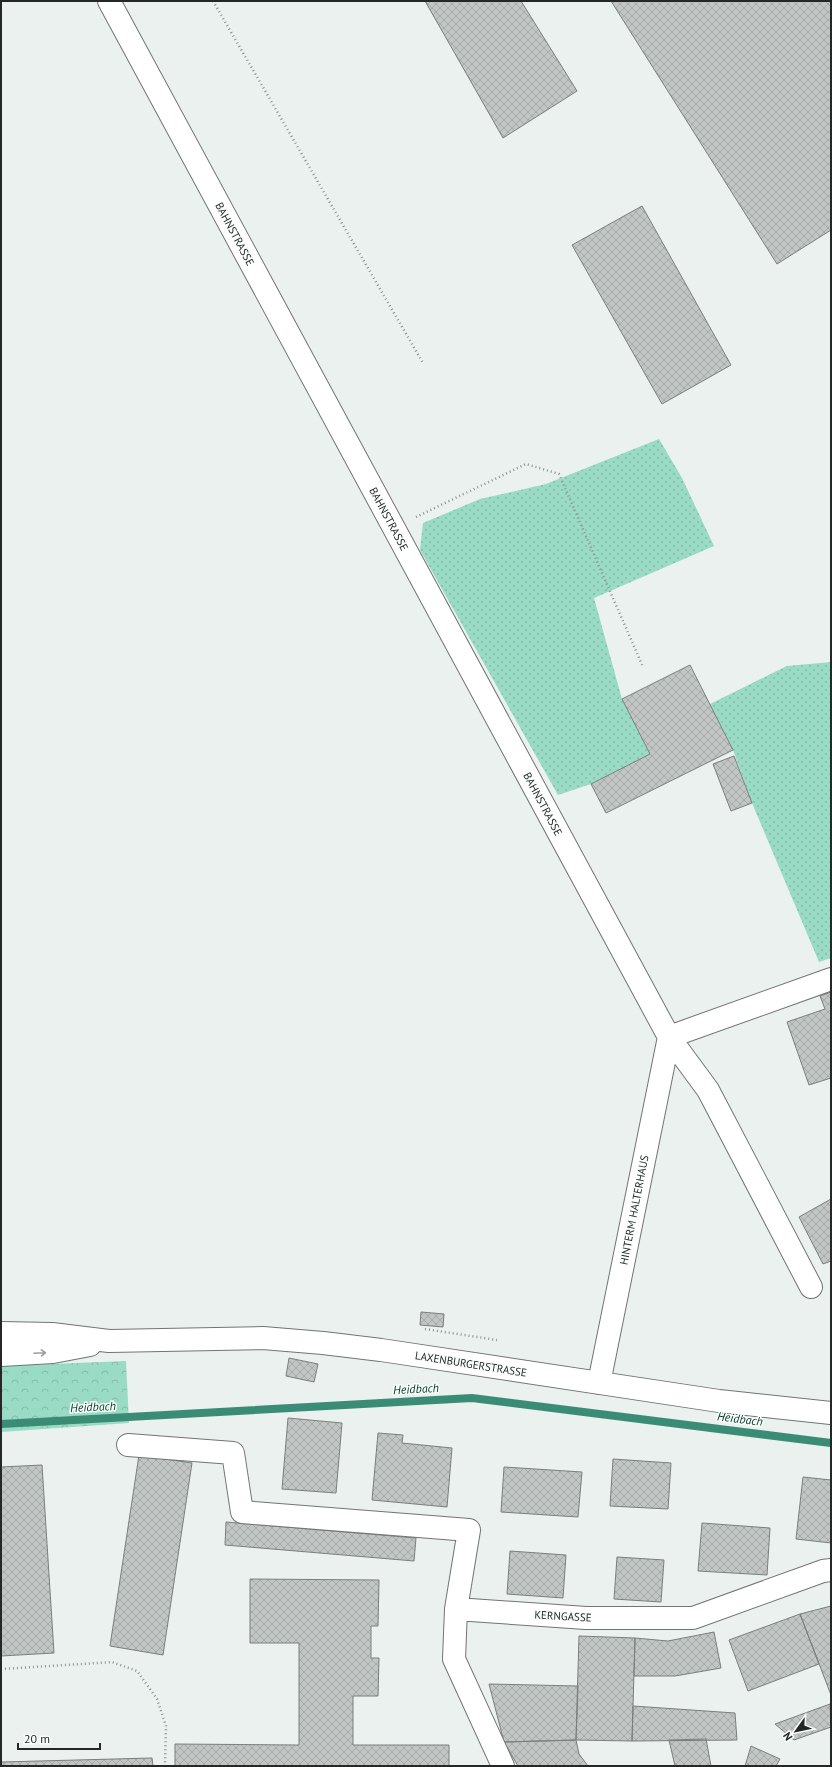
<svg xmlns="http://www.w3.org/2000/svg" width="832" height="1767" viewBox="0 0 832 1767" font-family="'PT Sans',sans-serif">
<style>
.grass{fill:url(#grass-dots)}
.forest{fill:url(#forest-crowns)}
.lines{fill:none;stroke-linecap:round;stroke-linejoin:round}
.stream{stroke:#3a8c74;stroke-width:8}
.building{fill:url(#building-cross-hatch);stroke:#7a7f7d}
.minor-casing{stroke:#707573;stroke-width:24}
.path{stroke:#8d9190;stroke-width:2.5;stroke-dasharray:1 3;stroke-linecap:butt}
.minor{stroke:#fff;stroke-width:22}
.oneway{stroke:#9d9e9d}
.labels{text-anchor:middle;stroke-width:3;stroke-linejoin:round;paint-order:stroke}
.street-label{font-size:11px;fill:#252726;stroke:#f9fefc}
.water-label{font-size:12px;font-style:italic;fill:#03392b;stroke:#f9fefc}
</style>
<defs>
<pattern id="grass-dots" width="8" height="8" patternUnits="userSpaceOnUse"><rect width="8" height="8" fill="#99dbc4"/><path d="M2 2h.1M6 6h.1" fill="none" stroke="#84bca8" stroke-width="1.8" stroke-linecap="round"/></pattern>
<pattern id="forest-crowns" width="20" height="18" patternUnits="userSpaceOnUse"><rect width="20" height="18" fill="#99dbc4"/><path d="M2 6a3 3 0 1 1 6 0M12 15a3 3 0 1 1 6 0" fill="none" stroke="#84bca8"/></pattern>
<pattern id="building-cross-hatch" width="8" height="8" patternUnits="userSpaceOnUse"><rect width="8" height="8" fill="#c1c6c4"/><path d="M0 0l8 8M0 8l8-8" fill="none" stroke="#a6aaa8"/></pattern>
</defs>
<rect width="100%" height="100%" fill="#ebf1ef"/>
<path class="grass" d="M659,439L682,478L714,546L594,598L622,699L650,754L591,784L558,795L420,550L423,523L480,499L546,484Z
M831,662V958L819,962L752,803L733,750L710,704L787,666Z"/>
<path class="forest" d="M126,1361L129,1423L1,1432V1366Z"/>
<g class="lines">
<path class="stream" d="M1,1424L472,1398L831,1443"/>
</g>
<path class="building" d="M425,1H521L577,91L503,138Z
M611,1H831V230L777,264Z
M642,206L731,365L662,404L572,245Z
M690,665L733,750L606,813L591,784L650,754L622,699Z
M734,756L752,803L731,811L713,764Z
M831,992V1078L809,1085L787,1022L825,1009L820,996Z
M831,1199V1261L823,1264L799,1217Z
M421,1312L444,1314L443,1327L420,1325Z
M289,1358L318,1364L314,1382L286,1376Z
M288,1418L342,1423L336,1493L282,1489Z
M378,1433L403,1435L402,1443L452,1448L447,1507L372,1500Z
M139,1455L192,1463L163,1655L110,1646Z
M613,1459L671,1463L668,1509L610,1506Z
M42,1465L54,1653L1,1656V1467Z
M504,1467L582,1472L578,1517L501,1512Z
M803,1477L831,1480V1543L796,1539Z
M226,1522L416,1538L414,1561L225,1545Z
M702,1523L770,1528L767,1575L698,1571Z
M510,1551L566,1555L563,1598L507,1594Z
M617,1557L664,1560L661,1602L614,1599Z
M250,1579L379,1580L378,1626H371V1658H379L378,1696H353V1745H449V1766H175V1744L299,1745V1643H250Z
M831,1606V1695L800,1614Z
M800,1614L819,1664L748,1691L729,1640Z
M714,1632L721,1668L675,1676H634L635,1638L668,1641Z
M579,1636L635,1638L632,1741L576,1740Z
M489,1684L578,1686L576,1740L504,1742Z
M830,1704L831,1727L794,1740L775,1724Z
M633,1706L735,1713L737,1740L632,1741Z
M706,1739L711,1766H675L669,1740Z
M576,1740L579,1754L588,1766H518L504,1742Z
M751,1746L780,1759L776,1766H745Z
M152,1758L153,1766H1V1762Z"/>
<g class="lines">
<defs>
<path id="minor" d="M109,1L669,1037L708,1090L811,1287
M669,1037L831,979
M1,1333L52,1334L109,1341L263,1338L323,1343L381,1350L719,1401L831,1413
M1,1355L53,1352L90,1345
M599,1383L669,1037
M128,1445L233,1453L242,1512L469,1530L456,1609
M503,1766L454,1659L456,1609L586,1618H693L823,1571L831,1570"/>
</defs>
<use href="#minor" class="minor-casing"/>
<path class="path" d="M213,1L423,363
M416,517L526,464L559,474L643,667
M425,1329L497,1340
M1,1669L112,1662L137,1671L157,1699L166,1726L165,1766"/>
<use href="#minor" class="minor"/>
</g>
<defs><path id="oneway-shaft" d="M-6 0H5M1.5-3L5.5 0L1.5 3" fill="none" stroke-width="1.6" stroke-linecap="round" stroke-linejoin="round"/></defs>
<use class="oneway" href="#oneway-shaft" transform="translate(40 1353) rotate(-3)"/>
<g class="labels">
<g class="street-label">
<text transform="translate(235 234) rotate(62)" y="4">BAHNSTRASSE</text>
<text transform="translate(389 519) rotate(62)" y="4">BAHNSTRASSE</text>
<text transform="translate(543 804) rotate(62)" y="4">BAHNSTRASSE</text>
<text transform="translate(634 1210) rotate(-79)" y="4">HINTERM HALTERHAUS</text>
<text transform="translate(471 1364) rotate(9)" y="4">LAXENBURGERSTRASSE</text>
<text transform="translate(563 1616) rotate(3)" y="4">KERNGASSE</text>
</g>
<g class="water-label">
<text transform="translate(416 1389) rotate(-3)" y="4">Heidbach</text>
<text transform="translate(93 1407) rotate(-3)" y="4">Heidbach</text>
<text transform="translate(740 1419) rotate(7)" y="4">Heidbach</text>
</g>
</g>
<rect width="832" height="1767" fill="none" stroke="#252726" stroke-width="4"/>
<g transform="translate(796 1731) rotate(237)" stroke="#f9fefc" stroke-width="3" paint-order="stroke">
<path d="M0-3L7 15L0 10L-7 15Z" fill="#252726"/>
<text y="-6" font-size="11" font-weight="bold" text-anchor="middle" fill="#252726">N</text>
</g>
<path d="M18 1743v6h82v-6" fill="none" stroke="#252726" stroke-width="2"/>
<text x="24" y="1743" font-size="12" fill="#252726" stroke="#f9fefc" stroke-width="3" paint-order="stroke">20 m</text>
</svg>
